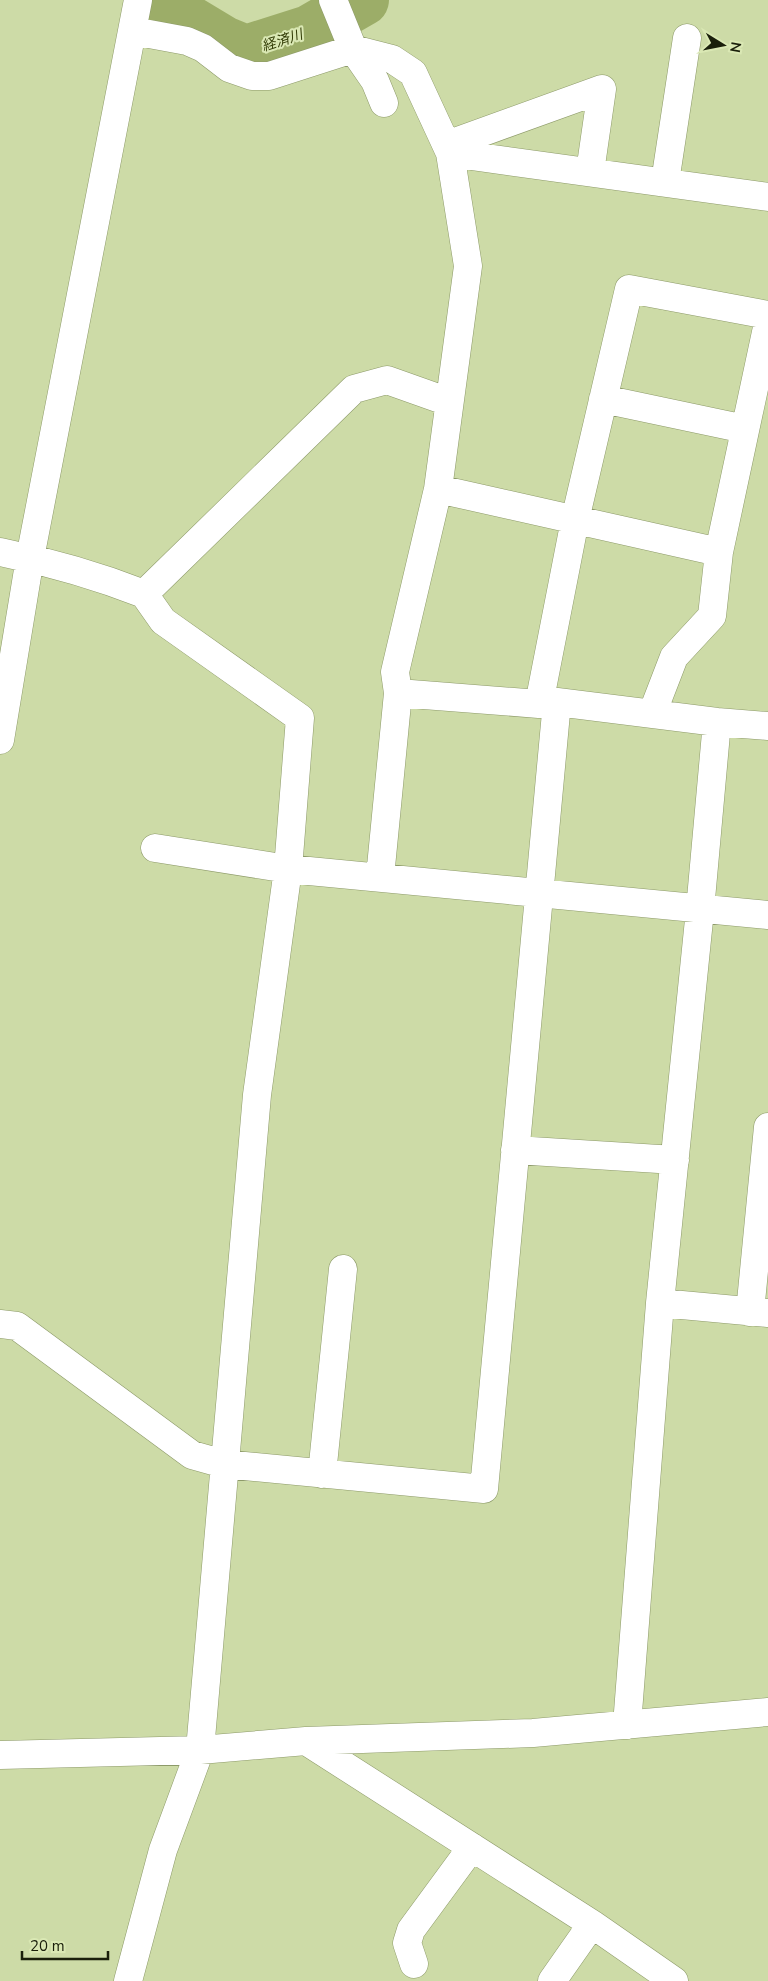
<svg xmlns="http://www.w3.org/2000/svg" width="768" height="1981" viewBox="0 0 768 1981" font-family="'Nunito Sans','Noto Sans JP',sans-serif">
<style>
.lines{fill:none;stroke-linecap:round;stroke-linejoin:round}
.river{stroke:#9cad68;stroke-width:52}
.minor-casing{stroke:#8d9a69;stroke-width:29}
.minor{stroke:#fff;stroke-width:28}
.labels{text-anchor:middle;stroke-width:4;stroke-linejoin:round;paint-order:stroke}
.water-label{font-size:14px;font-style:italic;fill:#333d07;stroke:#dae8b4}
</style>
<rect width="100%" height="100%" fill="#cddba7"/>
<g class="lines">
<path class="river" d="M174,12L224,42L246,51L309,31L363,0"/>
<defs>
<path id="minor" d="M333,0L353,49L375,81L384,103
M133,31L187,41L203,48L229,68L252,76H269L353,49L392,59L413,73L450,153L468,266L438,489L395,672L398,693L380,877
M447,145L602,89L590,172
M450,153L768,197
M665,182L687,38
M603,399L745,429
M438,489L719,552L768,323
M0,552C49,562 98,576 144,594L354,389L387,380L449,402
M144,594L163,621L300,718L288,869L155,848
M398,693L539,704L557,702L717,722L768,726
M539,704L575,520L629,289L768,315
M652,714L674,657L712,616L719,552
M0,740L30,558L138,0
M515,1150L675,1160
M660,1303L768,1313
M750,1312L768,1127
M0,1324L17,1326L192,1455L224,1464L484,1489L557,702
M322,1474L343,1269
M627,1725L660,1303L700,910L717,722
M306,1741L592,1924L674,1981
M0,1755L200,1750L306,1741L533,1733L768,1712
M414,1964L407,1943L411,1930L472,1847
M128,1981L163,1850L200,1750L257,1095L288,869L768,915
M552,1981L592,1924"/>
</defs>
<use href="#minor" class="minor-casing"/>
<use href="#minor" class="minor"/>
</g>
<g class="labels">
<g class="water-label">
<text transform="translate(282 40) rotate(-18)" y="5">経済川</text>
</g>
</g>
<g transform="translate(723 45) rotate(100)" stroke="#dae8b4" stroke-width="4" paint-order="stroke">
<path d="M0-4L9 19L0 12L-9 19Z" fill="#1a1f0b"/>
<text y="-8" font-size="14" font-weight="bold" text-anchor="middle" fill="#1a1f0b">N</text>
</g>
<path d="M22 1951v8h86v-8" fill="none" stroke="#1a1f0b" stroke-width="2.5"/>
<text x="30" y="1951" font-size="15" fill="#1a1f0b" stroke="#dae8b4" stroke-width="4" paint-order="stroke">20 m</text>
</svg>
